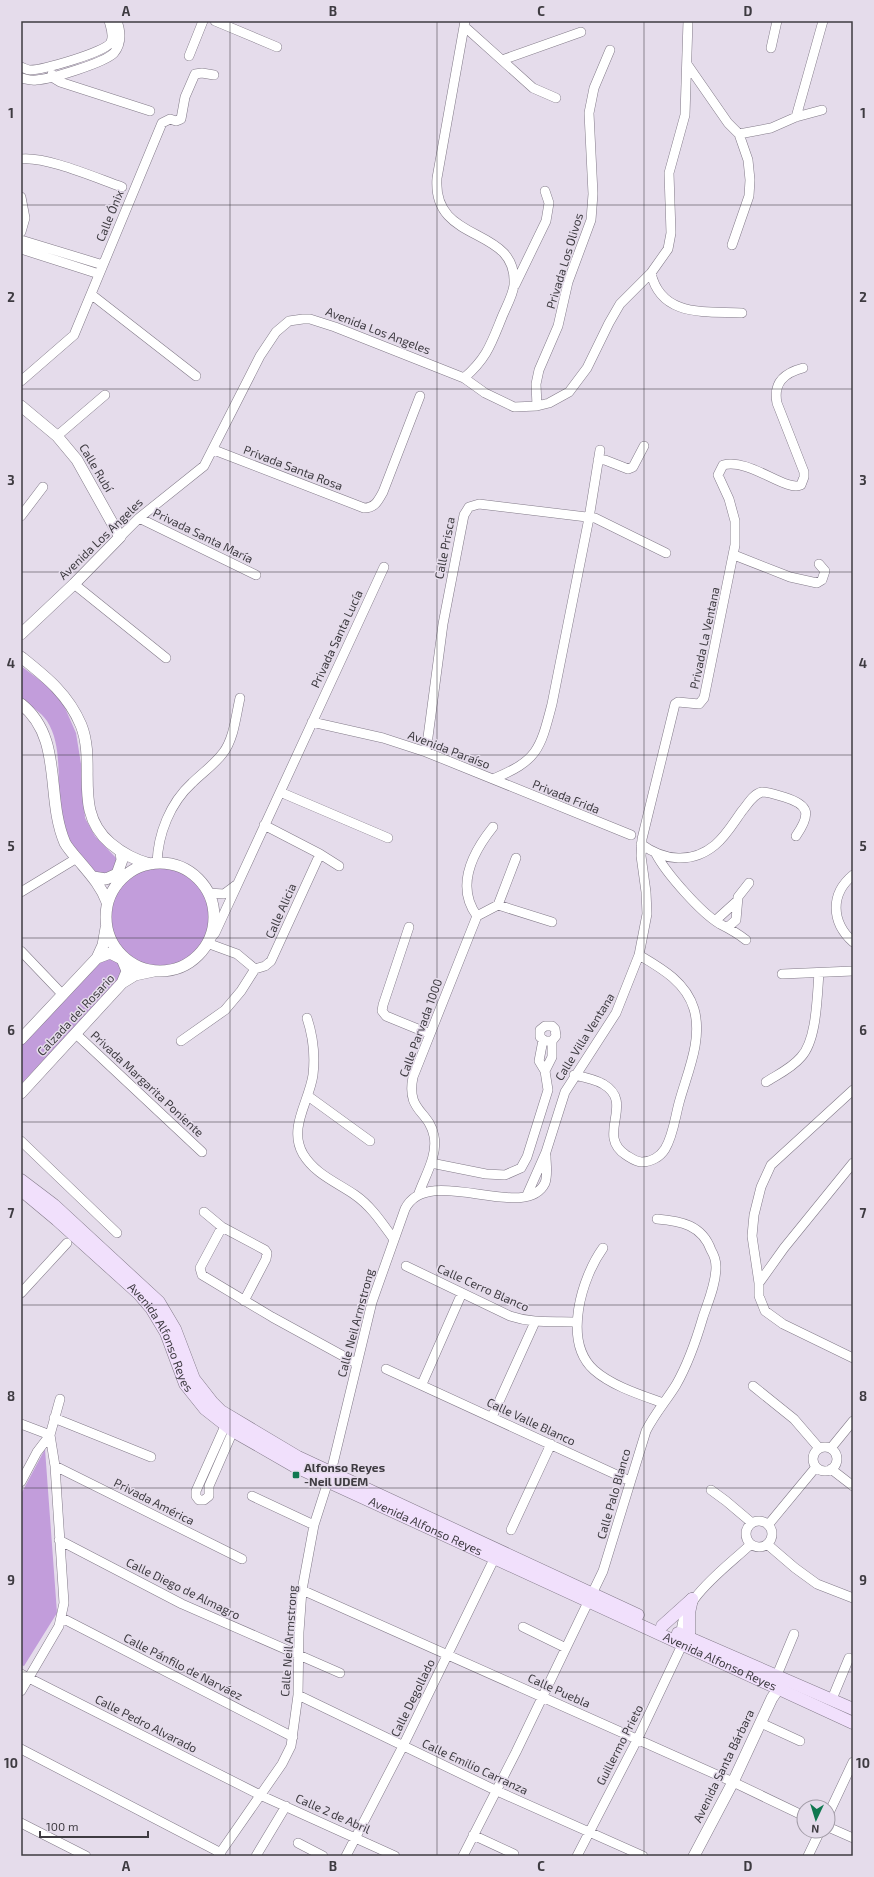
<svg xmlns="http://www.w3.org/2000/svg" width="874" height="1877" viewBox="0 0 874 1877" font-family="'Exo 2',sans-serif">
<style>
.green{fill:#c29ddb}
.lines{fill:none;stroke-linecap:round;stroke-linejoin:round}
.minor-casing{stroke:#827a88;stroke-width:10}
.tertiary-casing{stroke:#827a88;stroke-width:12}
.secondary-casing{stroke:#827a88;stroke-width:13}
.minor{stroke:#fff;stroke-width:9}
.tertiary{stroke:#fff;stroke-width:11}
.secondary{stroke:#f1e0fc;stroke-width:12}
.grid{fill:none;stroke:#3e3b41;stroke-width:1;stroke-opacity:0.55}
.poi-dot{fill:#107850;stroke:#e5dceb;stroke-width:1.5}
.labels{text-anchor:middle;stroke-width:3;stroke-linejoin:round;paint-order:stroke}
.street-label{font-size:12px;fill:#3e3b41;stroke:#e5dceb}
.poi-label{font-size:12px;font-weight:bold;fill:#3e3b41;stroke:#e5dceb;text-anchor:start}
.neatline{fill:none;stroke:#3e3b41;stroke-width:1.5}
.grid-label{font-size:13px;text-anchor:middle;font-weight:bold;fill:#3e3b41}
</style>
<rect width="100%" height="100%" fill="#e5dceb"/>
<path class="green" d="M21,666L53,690L62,701L76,733L82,770L85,818L95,836L118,860L116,872L99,876C87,863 73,852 66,835C52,800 67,752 47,721C41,712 29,705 21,699Z
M110 916a50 50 0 1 1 100 0a50 50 0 1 1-100 0Z
M112,957L123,968L119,981L21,1084V1046L101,958Z
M45,1449L57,1613L24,1666L21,1665V1494Z"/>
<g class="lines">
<defs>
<path id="minor" d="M215,21L277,47
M465,27L533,88L556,98
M771,48L777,21
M189,56L203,21
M502,60L581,32
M687,64L728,123L739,134L748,160L750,180L749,196L732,245
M21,67C24,68 27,70 30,70C42,70 107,52 111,42C114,35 111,28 109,21
M52,74L55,79L60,82L150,111
M21,78C26,79 31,81 36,80C51,79 104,63 114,53C122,43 121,32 117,21
M796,117L823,21
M739,134L771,128L796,117L822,110
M21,159C46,156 96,178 122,187
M21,197L25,218L21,232
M21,240L103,265
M21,249L99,274
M651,273C661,318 707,311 742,313
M515,285L546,221L549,203L545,191
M92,295L196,376
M464,378C487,358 491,344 502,317C506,307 513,295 514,285C518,224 432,246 437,178L465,21
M21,381L74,335L162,123L170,119L176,121L181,119L185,97L195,74L202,73L214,75
M537,406L536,384L539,370L558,326L568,282L591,220L593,194L589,113L594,88L610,50
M57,436L105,395
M214,450L364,508C375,508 378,501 383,492L420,396
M598,460H605L628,469L633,467L644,446
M21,516L43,487
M139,518L256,575
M120,537L139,518L204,466L260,356L276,332L289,321L303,319H310L335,327L464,378L485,393L514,407L537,406L549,403L569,392L587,368L609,323L620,304L651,273L668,249L671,233L669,173L685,115L688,21
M734,555L790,577L817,583L822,580L825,571L819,564
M74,584L166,658
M312,722L383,738L426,752L631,835
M426,752L443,624L464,515L469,507L479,504L595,518L666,553
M493,779C538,760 540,750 552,704L589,518L600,450
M280,792L388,838
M264,825L320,854L339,866
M641,844C664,861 692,864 715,845C726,836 734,822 742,811C748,804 753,794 762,792C769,792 777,795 784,797C810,805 811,814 796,836
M656,854C666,873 701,913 720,924C730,929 736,932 746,940
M157,863C158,834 170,803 192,783C202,773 214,765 223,753C234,739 236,715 240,698
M853,875C830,894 831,922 853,942
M21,892L77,858
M208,893L224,894L236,885
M498,905L516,858
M477,916C455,886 473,852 493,827
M477,916L498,905L552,922
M716,920L737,901
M409,927L383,1005L382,1011L386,1016L430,1034
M728,927L736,920L738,897L749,883
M209,940L215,933L221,920L384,567
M207,943L237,954L255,969
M21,951L63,995
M255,969L265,966L271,961L320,854
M782,974L853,971
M307,1018C313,1036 315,1057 313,1075C309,1102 288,1128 303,1154C315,1174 336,1182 355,1195C371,1206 382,1223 393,1238
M76,1034L202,1152
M543,1040L539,1061L545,1071
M181,1041L225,1010L241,991L255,969
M574,1075C584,1077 595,1079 603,1084C636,1103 595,1135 626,1155C631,1158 636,1162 642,1162C651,1162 660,1157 665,1149C673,1136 675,1118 679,1103C687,1073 703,1040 694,1009C686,982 661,968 639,955
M766,1082C777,1075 792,1068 801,1057C817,1040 817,996 819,973
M853,1090L771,1165L761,1187L754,1215L752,1236L759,1283V1296L765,1311L783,1324L853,1358
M308,1096L370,1141
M21,1141L117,1233
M431,1163L486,1174L505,1175L521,1168L527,1157L548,1090L545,1071L552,1057V1041L556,1036L555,1029L552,1026H545L540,1030V1037L545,1041H552
M419,1193C425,1176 438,1155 434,1136C429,1110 406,1112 413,1077L477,916
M527,1195L546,1152L565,1092L616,1013L639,955L647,914L646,892L641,856L642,839L675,704L678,702L699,704L704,698L735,545V521L729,499L718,475L723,465C750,458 785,492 801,485L804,477V472L777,403C773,383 784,373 803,368
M204,1212L222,1227L265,1250L267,1253L266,1259L244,1301
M222,1227L200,1268L202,1275L272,1317L356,1363
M603,1248C582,1277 562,1341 594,1370C612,1386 641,1395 663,1403
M406,1266L510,1316C534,1324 553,1321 577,1322
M759,1283L784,1248L853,1163
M21,1293L67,1243
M386,1369L630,1481
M422,1384L462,1293
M753,1386L794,1419L819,1448
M492,1417L535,1322
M54,1418L151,1457
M21,1424L50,1435L37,1452L21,1482
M225,1426L196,1491V1496L199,1500H204L209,1496V1486L233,1431
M813 1459a12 12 0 1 1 24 0a12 12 0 1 1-24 0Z
M831,1448L853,1421
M55,1466L242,1559
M831,1469L853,1486
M711,1490L726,1501L752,1523
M252,1496L314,1525
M746 1534a13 13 0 1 1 26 0a13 13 0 1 1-26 0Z
M768,1525L816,1467
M511,1530L551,1444
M59,1540L182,1604L340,1673
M767,1544L795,1568L817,1584L853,1598
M302,1590L733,1782L804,1816
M62,1618L293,1737
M523,1627L566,1648
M21,1674L260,1795L395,1856
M777,1675L794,1634
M21,1691L59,1626L64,1603L55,1466L50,1435L60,1399
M298,1695L497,1791L643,1856
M832,1699L849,1658
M761,1723L800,1741
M21,1749L221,1853
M828,1815L853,1762
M21,1823L86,1856
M828,1827L853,1838
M473,1835L514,1854
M298,1843L323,1856
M218,1856L282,1764L291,1746L298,1695L299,1632L302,1590L314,1525L331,1472L372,1302L405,1209C428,1162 525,1224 545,1183C548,1175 546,1164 546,1156
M256,1856L286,1806
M346,1856L403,1746L497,1553
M463,1856L516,1752L603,1571L646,1431C654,1415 666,1401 676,1385C688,1364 696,1341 703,1317C708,1302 716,1284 716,1267C716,1261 714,1255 711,1250C702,1225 681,1221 657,1219
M577,1856L637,1740L683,1643C671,1605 726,1568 751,1544
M808,1856L820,1831"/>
<path id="tertiary" d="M21,406L57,436L77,460L120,537L74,584L21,634
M21,657C46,677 68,694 81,725C97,765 72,810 110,843C123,854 134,860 150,864
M21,704C64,738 45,797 65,843C69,850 75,856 80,862C91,875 101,886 107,902
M106 917a54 54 0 1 1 108 0a54 54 0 1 1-108 0Z
M93,877L106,879L117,874L122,860L121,852
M97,958L110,953L122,959L127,971L122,983
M21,1039L97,958L103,945L106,928
M21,1093L122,983L135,975L154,971
M694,1856L733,1782L772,1698L779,1688"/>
<g id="secondary">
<path d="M21,1180L54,1205L159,1302L175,1329L194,1379L212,1402L221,1411L298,1457L638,1615"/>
<path id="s1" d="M21,1190L57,1220L139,1294L151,1308L166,1333L185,1384L205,1409L233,1431L294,1466L853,1723"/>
<path d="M662,1626L692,1599"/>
<path d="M678,1633L853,1709"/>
<path d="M689,1637V1613L692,1599"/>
</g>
</defs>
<use href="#minor" class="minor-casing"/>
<use href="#tertiary" class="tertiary-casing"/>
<use href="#secondary" class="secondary-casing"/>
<use href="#minor" class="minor"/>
<use href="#tertiary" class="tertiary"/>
<use href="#secondary" class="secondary"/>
</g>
<path class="grid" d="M230,21V1856M437,21V1856M644,21V1856M21,205H853M21,389H853M21,572H853M21,755H853M21,938H853M21,1122H853M21,1305H853M21,1488H853M21,1672H853"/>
<rect class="poi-dot" x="292" y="1471" width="8" height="8" rx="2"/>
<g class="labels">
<g class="street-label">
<text transform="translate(110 216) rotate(-68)" y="4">Calle Ónix</text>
<text transform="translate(565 261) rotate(-73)" y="4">Privada Los Olivos</text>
<text transform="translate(378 331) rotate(21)" y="4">Avenida Los Angeles</text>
<text transform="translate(96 468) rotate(59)" y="4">Calle Rubí</text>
<text transform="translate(293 468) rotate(21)" y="4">Privada Santa Rosa</text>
<text transform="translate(203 536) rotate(26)" y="4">Privada Santa María</text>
<text transform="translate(101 539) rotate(-44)" y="4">Avenida Los Angeles</text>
<text transform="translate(445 548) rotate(-79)" y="4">Calle Prisca</text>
<text transform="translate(705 638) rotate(-78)" y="4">Privada La Ventana</text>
<text transform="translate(337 639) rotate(-65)" y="4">Privada Santa Lucía</text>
<text transform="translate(449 750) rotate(21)" y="4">Avenida Paraíso</text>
<text transform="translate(566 797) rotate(22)" y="4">Privada Frida</text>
<text transform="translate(281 911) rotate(-66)" y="4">Calle Alicia</text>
<text transform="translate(76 1015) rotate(-47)" y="4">Calzada del Rosario</text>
<text transform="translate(421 1028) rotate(-70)" y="4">Calle Parvada 1000</text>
<text transform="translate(585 1037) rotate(-58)" y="4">Calle Villa Ventana</text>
<text transform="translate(147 1084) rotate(43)" y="4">Privada Margarita Poniente</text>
<text transform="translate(483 1288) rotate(24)" y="4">Calle Cerro Blanco</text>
<text transform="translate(356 1323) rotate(-75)" y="4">Calle Neil Armstrong</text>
<text dy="4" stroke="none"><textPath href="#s1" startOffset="206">Avenida Alfonso Reyes</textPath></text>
<text transform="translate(531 1422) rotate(25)" y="4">Calle Valle Blanco</text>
<text transform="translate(614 1494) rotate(-74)" y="4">Calle Palo Blanco</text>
<text transform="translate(154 1502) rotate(27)" y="4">Privada América</text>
<text dy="4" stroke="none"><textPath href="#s1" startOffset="542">Avenida Alfonso Reyes</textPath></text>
<text transform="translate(183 1589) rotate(26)" y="4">Calle Diego de Almagro</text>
<text transform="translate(289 1641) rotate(-86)" y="4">Calle Neil Armstrong</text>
<text dy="4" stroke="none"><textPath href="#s1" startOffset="866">Avenida Alfonso Reyes</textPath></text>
<text transform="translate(183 1667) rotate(27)" y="4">Calle Pánfilo de Narváez</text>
<text transform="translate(559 1691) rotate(24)" y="4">Calle Puebla</text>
<text transform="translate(413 1698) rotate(-64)" y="4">Calle Degollado</text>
<text transform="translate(146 1724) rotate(27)" y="4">Calle Pedro Alvarado</text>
<text transform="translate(620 1745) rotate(-63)" y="4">Guillermo Prieto</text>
<text transform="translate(724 1766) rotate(-64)" y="4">Avenida Santa Bárbara</text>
<text transform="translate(475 1767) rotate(25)" y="4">Calle Emilio Carranza</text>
<text transform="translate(333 1814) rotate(24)" y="4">Calle 2 de Abril</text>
</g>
<g class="poi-label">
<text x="304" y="1472">Alfonso Reyes<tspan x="304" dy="14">-Neil UDEM</tspan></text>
</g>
</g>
<rect width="874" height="1877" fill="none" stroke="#e5dceb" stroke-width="44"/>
<g transform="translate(816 1819) rotate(184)"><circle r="19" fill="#e5dceb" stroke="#a29ca7"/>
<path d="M0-3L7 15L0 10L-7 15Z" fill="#107850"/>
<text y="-6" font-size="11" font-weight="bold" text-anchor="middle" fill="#3e3b41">N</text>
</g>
<path d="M40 1831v6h108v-6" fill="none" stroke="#3e3b41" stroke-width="2"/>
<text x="46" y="1831" font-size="12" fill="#3e3b41" stroke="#e5dceb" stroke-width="3" paint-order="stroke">100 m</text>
<rect x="22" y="22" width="830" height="1833" class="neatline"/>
<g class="grid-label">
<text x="126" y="16">A</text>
<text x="333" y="16">B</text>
<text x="541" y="16">C</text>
<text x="748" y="16">D</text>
<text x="11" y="118">1</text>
<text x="863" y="118">1</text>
<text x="11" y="302">2</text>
<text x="863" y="302">2</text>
<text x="11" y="485">3</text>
<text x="863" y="485">3</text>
<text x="11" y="668">4</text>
<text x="863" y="668">4</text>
<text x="11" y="851">5</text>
<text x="863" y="851">5</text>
<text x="11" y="1035">6</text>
<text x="863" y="1035">6</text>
<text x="11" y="1218">7</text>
<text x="863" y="1218">7</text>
<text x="11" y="1401">8</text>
<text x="863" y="1401">8</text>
<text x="11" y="1585">9</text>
<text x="863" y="1585">9</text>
<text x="11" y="1768">10</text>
<text x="863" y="1768">10</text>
<text x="126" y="1871">A</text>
<text x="333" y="1871">B</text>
<text x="541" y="1871">C</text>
<text x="748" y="1871">D</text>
</g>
</svg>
